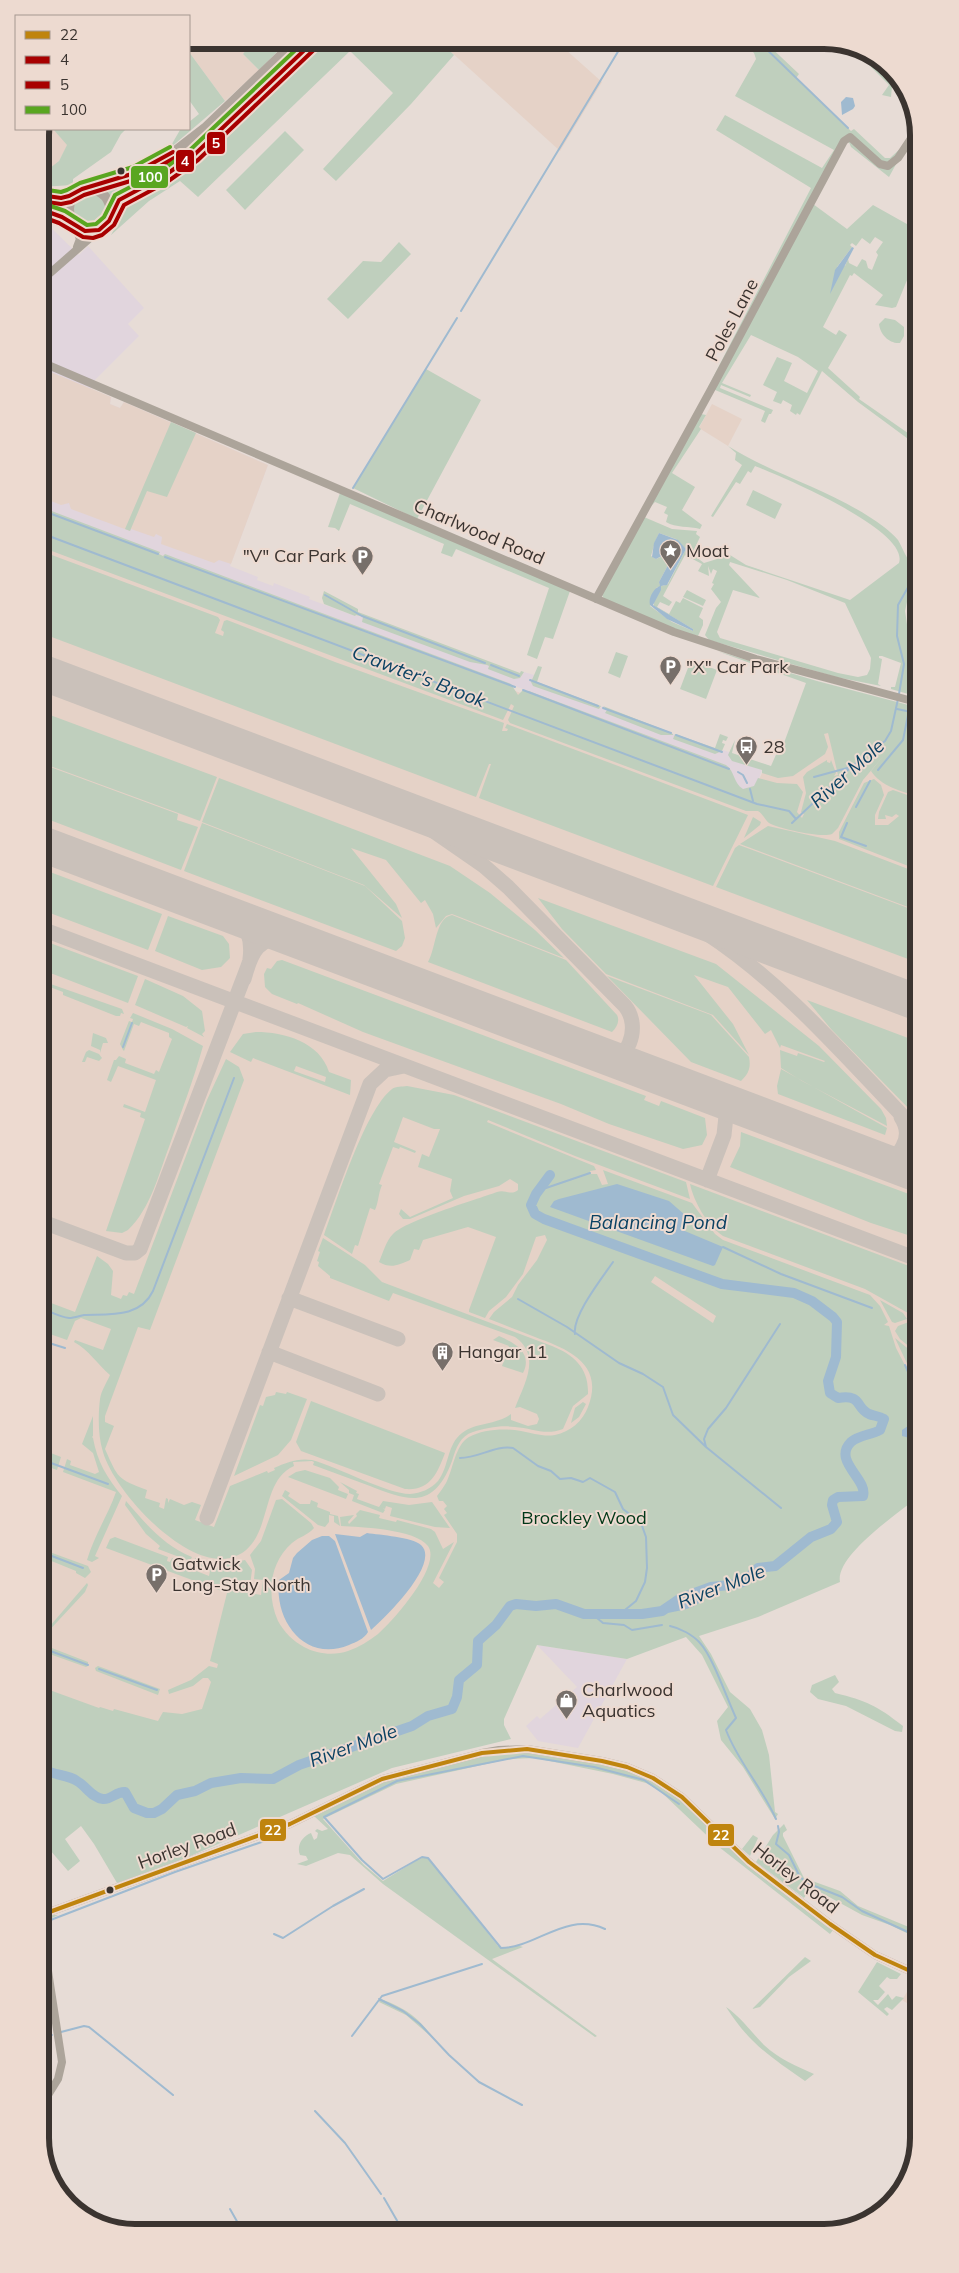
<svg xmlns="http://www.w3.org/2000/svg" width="959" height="2273" viewBox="0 0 959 2273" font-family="Mulish,sans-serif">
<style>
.commercial{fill:#e1d5dd}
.built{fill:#e5d2c7}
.green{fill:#bfcfbd;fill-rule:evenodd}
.water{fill:#9fbad0}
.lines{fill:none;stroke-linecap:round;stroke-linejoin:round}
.stream{stroke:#9fbad0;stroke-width:2}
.river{stroke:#9fbad0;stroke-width:10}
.taxiway{stroke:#cac1ba;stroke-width:15}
.runway{stroke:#cac1ba;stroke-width:36}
.minor{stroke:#aca49a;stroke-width:8}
.major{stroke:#b0a69d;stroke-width:10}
.bus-1-casing{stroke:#eddad0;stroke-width:8}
.bus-2-casing{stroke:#eddad0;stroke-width:8}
.bus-3-casing{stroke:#eddad0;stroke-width:8}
.bus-4-casing{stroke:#eddad0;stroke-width:8}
.bus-1{stroke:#bf840e;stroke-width:4}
.bus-2{stroke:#a80000;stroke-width:4}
.bus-3{stroke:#a80000;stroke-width:4}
.bus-4{stroke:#59a620;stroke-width:4}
.bus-dot{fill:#3b3430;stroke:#eddad0;stroke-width:2}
.labels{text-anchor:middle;stroke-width:4;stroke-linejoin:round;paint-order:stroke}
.street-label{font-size:18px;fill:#3b3430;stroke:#eddad0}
.poi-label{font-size:18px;fill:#3b3430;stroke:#eddad0;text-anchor:start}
.park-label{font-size:18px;fill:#003717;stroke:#eddad0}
.water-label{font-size:19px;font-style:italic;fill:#0b4263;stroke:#eddad0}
.rim{fill:none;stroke:#3b3430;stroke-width:6}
.line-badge{stroke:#eddad0;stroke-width:2}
.badge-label{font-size:14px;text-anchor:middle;font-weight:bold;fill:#fff}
</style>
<rect width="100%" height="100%" fill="#e7dcd6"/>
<path class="commercial" d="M40,217L79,255L88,246L144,308L128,324L139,336L95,380L91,389L111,397L110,404L120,408L124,402L268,465L230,566L258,577L257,580L273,586L274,583L310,597L309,599L355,616L356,615L521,677L524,672L534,675L532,683L599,709L602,706L719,752L723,750L729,752L762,770L757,784L752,789H742L531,692L168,556H164L41,508Z
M537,1645L627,1659L578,1748L538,1741L526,1726L537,1716L540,1719L577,1687Z"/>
<path class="built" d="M189,40H237L246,50L243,54L259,70L225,101L189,52Z
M459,40L570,41L565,49L602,82L560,151L450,51Z
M40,129H53L68,144L59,161L42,177L40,176Z
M41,368L111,397L110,404L120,408L124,402L268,465L231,564L219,560L214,563L161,544L162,537L156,534L154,537L131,529L130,531L71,509L69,503L61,505L41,497Z
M712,404L742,419L728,446L699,428Z
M41,513L731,772L734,783L742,789H752L757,784L762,773L784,767L817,681L884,752L916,765L917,1400L879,1326L529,1554L187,1748L44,1717Z
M915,1979L919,1981V1991L910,2005L902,2000Z"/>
<path class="green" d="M237,40H289L259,70L243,54L246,50Z
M300,40H311L241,108L183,159L115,201L104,188L155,167Z
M323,40H459L450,51L454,55L411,104L336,181L323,169L393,93L350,51L198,197L180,181L149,201L111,235L119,220L120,211L126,205L146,197L198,162L225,138Z
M741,40H763L799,74L796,78L851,131L854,129L885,158H890L901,148L914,127V149L911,148L900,157L889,177L851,147L848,140L813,204L847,229L873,205L914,228V263L896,307L892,308L875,305L883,295L854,273L852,276L850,275L823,327L836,335L839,330L847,335L828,368L860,397L859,399L915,438V444L858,402L822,371L800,415L797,413L796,415L790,411L792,405L783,400L781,404L773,401L777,392L763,385L777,357L792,363L784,381L807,393L818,371L798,357L751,335L722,383L751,395L750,397L721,385L720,388L773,410L771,414H769L765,423L761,421L765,411L708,387L811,188L716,130L725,115L822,168L834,150L735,96L756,59L754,53ZM875,237L883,242L876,252L878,255L872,270L868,268L866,261L862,259L857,267L849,263L848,259L845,266L837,267L852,247L850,245L852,243L856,246L862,238L870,244Z
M189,52L225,101L169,149L180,130L189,129V122L199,114L189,100Z
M861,52L880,59L883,71L893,75L891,97L882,95L889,85L859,55Z
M53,129H126L121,134L111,152L73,179V185L40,187V176L59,161L67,145Z
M285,131L304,150L245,210L226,190Z
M73 210a17 17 0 1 1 34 0a17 17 0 1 1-34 0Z
M40,198L65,200L66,214L40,206Z
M399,242L411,254L348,319L327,299L363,261L381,262Z
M885,318L895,320L904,327V336L900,343C889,344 880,334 879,324Z
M426,369L481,400L417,519L353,488Z
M701,414L706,415L699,427L701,429L672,473L695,487L682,510L702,525L700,529C689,526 676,528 666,522L668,515L664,513L667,507L655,502L650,507Z
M171,422L196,433L167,497L147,491L130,531L125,529Z
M728,446C778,477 836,491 884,527C889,531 894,535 898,540C903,548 906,561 915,565V587L907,602L905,611L913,664L908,690L915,692V696L891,689V687H895L901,663L882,656H879V658L882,659L878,684L881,686L836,677L709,640L705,635L716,608L721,602L711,589L714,584L712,583L717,571L713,569L711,574L708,566L709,576L698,571L702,564L685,555L663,596L672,602L669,606L660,602L657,607L669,614L676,601L680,603L683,598L703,608L699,617L703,620V625L698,636L670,628L604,599L602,595L644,517L672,529L697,531L696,534L700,537L692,554L704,563L717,559L718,556L728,558L730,555L746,565L850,600L899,563C910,530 780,476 755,466L751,473L748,471L740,484L736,482L713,517L711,516L742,465L735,460L736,453ZM659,533L676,539L686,549L668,584L663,586L660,585L659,582L676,550L656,559L651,556L655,542ZM730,562L787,580L845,603L871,658L870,669L867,675L858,677L838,673L720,638L717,632L733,590L760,598L729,565ZM657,587L661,589L654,601V606L693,629V631L672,622L650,606Z
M753,490L782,504L775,519L746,505Z
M340,493L570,591L553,639L545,637L537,659L527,655L549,588L456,549L452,557L441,553L444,544L350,504L339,531L335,528L328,527Z
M41,507L160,552L159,554L163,556L165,554L511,684L518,695L522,691H529L726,765C735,771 733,783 743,789L754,786L758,778L777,783L797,784L803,792L797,812L802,818L804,814L801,812L806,793L803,777L807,772L827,760V762L830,763L831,760L836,773L834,776L838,775L828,733L824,734L828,747L825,754L793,776L778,778L762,773V770L732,761L728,755L735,740L732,753L771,766L778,750L781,751L806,683L717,651L817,681L916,707V796C900,791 881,786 871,771L886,753L863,780L838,828L832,834C821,838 780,829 769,823C765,820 763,814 758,811H746L510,723L508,720L514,706L511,704L503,720L41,547Z
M41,551L218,617L220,620L215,633L223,636L224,632L221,630L224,621L227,620L335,662L504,723L502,731H507L508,729L505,728L507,724L748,815L713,886L479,798L491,764H489L476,797L41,633Z
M687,590L706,600L703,606L683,597Z
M324,591L358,609V612L520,673L521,671L524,672L520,678L514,679L488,669L489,666L487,665L470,662L362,622L363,617L356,615L355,616L324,604L322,598Z
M616,652L628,656L620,678L608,673Z
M691,660L717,670L706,699L680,689Z
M538,666L542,667L537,682L601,706L599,709L533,686L531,682Z
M603,706L667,731L673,734V735H661L605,713L607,710Z
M42,712L217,777L200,821L42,763Z
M675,734L715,748L720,734L728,737L726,741L723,740L722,743L725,744L722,751L715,754L673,739Z
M42,764L178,814L177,820L198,827L181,870L42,817Z
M219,778L450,866L490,893L535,930L564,958L452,914L446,916L436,928L433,914L425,900L421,903L386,860L351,848L396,904L402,918L364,885L202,822Z
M874,779L881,785L884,795L875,815V825H888L899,816L896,814L892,817L885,815L886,819H878L879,812L888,792L893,790L916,798V869L839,839V832L864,783Z
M753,817L761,822L760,825L744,838Z
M202,823L365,886L402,921L405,938L402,946L396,951L184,871Z
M768,826L835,841L916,872V910L740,844Z
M739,845L916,911V918L907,940L916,921V962L716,887L735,848Z
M42,869L162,914L148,950L42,910Z
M538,898L716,964L819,1046L881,1109L886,1118L887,1126L802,1081L781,1068L780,1050L797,1056L798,1053L824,1062L825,1061L781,1045L780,1048L771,1030L765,1034L728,987L694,975L733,1024L749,1055L713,1015L606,974L562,929Z
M452,915L566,960L617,1015C620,1021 617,1027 612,1032L428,962C436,949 435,918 452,915Z
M168,916L223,936L229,944L230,958L221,967L202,970L155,951Z
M42,940L138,976L128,1003L53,974L42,973Z
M282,960L646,1096L644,1100L659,1106L661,1101L705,1118L707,1135L702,1145L683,1149L609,1124L561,1104L363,1032L298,1003L297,1004L272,994L265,987L264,974L267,968L271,969L277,961Z
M607,976L711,1015L749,1057C751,1067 749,1074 741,1081L691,1062Z
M145,979L183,996L202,1011L205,1031L202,1034L204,1037L187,1028L188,1026L186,1027L135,1005Z
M42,981L122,1009L124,1014L121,1013L120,1016H116L63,995V992L42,984Z
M807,1000L916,1041L917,1117L831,1029Z
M133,1013L172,1029L203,1046C194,1079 181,1112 170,1144C159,1173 151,1208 128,1230L122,1233L106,1231L145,1119L140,1117L141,1113L123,1107L124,1104L145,1112L156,1080L118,1066L111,1082L107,1080L114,1060H116L119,1056L126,1059L125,1063L154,1074L156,1070L159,1072L172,1039L169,1037V1033L141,1022L139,1026L134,1024L124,1051L123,1050L120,1044L129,1021L132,1022L133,1019L130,1018Z
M256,1032C284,1032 320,1042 329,1072L351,1080L350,1095L253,1058L251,1062L230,1052L243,1034ZM296,1066L326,1077L325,1082L294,1071Z
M93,1033L106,1038L108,1043H103L100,1053V1050L91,1046Z
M89,1050L99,1054L102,1058L99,1061L87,1057L85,1062H82L86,1052Z
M226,1059L239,1067L244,1080L150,1330L138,1327L105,1416V1422L114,1426L105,1449C118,1478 117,1479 147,1490L145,1498L160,1503L159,1507L164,1509L166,1498L168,1499V1503L170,1499L184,1505L192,1502L201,1505L195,1520L214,1527L230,1486L267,1471L268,1473L275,1470L274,1468C288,1462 297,1458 312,1460C338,1467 387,1494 410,1494C421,1493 431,1489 438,1481C449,1467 447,1444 462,1433C476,1422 497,1425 511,1414V1420L528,1426L537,1424L539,1419L537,1414L520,1407L515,1408C524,1384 542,1356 515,1337L393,1293L389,1301L330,1278V1276L318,1266L319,1262L317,1261L320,1252L318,1251L323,1238L365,1265L382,1282L552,1346C574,1355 589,1368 588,1394L573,1406L563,1429C545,1436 532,1428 515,1427C501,1425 486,1428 473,1432C460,1436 456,1448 452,1461C434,1509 410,1502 370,1486C351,1479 332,1472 313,1465L314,1462L312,1461L293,1462L294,1466C257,1482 275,1547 230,1558C185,1569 114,1491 103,1452C98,1436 98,1416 100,1399C101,1391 107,1382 110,1375C97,1364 89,1350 74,1342L75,1340L103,1350L111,1329L81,1318L75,1321L67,1340L47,1333V1331L43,1332V1300L75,1312L97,1256L108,1264L113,1271L111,1295L121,1299L123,1295L127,1296L129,1292L134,1294L207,1100Z
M781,1069L887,1128L885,1135L778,1094L777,1086Z
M407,1086L454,1095L686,1182L690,1199L575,1156L488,1120L487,1122L594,1166L596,1170L590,1171L591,1174H597L602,1185L608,1184L603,1170L692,1203L715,1234L723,1240L870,1295L880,1306L888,1322L884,1325L889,1326L896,1348L911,1377L917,1382V1498C898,1513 835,1556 840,1582L758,1617L699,1636L711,1654L730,1692L750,1709L762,1730L769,1755L775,1812L778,1814L775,1819L743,1767L721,1740L717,1721L728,1707L702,1655L686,1637L627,1659L537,1645L504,1719V1725L511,1739L392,1768L179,1861L117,1883L94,1844L81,1826L65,1839L80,1861L68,1871L44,1843V1688L99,1708L100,1707L113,1711L114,1709L158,1721L163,1712L182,1714L202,1709L211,1682L208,1678H203L193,1686L169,1694L168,1690L191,1680L209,1666L217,1668L218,1664L210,1661L227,1593L106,1548L110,1539L115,1537L168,1557L167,1561L170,1562L172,1558L182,1561L181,1565L209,1576L210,1571L194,1564L195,1558L221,1565L245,1560L252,1570L249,1593L261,1595L263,1580L254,1579L255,1569L250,1555L261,1541L276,1500L282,1499L311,1523L314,1528C308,1535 299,1537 292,1543C270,1562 266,1594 278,1621C284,1632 293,1641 304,1647C317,1654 334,1656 348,1651C359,1647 369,1641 378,1634C393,1621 442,1566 428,1546C415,1529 361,1527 341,1526L340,1517L354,1515L348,1522L349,1524L357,1516L356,1514L360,1510L380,1515L379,1518L396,1522L397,1520L431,1529L435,1532L443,1549L454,1542L433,1583L439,1588L444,1582L439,1578L457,1542V1534L444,1515L447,1513L444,1509L447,1506L443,1501H439L437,1496C440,1492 443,1488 446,1483C453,1470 455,1445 469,1437C483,1429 506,1428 521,1431C533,1433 543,1437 555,1435C570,1432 583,1421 588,1407C605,1363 567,1349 535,1337C520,1331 504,1325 489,1319L494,1312L512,1297L518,1285L537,1260L547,1240L545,1235L536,1237L523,1274L506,1297L489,1311L485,1318L469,1312V1310L496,1237L468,1227L423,1240L419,1250L414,1249L410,1260C398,1265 391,1269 379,1262C383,1253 386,1241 393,1234C407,1220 475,1200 497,1192C505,1189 511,1196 518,1190V1184L510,1179L499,1186L464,1196L410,1219H403L399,1214L401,1209L410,1217L453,1198L450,1191L452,1179L418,1167L422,1154L429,1157L440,1129H434L403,1117L394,1142L416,1151L415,1153L400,1147L399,1149L393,1147L379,1184L382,1185C378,1194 379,1201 375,1210L370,1208L358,1246L355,1245L352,1254L324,1235C337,1200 365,1110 392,1089C396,1086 402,1087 407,1086ZM655,1276L716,1316L713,1323L651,1282Z
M741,1132L917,1197V1238L871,1223L730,1167L740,1146Z
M690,1184L917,1269V1315L908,1313L865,1289L723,1236C707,1225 694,1202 690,1184Z
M880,1300L903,1313L907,1319L895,1323L892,1322Z
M917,1319V1353L900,1339L895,1331L898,1326Z
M499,1336C515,1343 533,1353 523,1373L502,1366L509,1346L493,1340Z
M895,1338L917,1356V1379L912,1374Z
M276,1392L286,1394L287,1392L307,1399L291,1440L278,1455L234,1476L260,1405L263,1406L266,1397L275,1395Z
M311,1401L445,1453C437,1474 430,1491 405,1489L301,1451L296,1442Z
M583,1402L586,1404L579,1417L571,1423L575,1408Z
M93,1416V1436L92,1437L93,1438C97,1461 107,1478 122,1496L95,1556L99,1558L92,1562L87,1560C94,1536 108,1515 116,1492L63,1472L67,1459L71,1461L70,1465L95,1474L99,1472L93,1453L82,1444Z
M43,1450L61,1457L57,1470L43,1465Z
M305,1470L330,1478L339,1487L338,1490L348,1494L346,1499L288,1477L296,1472Z
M340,1482L357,1491L356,1493L359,1494L357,1499L379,1507L383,1501L409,1505L432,1502L450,1528L435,1527L390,1516L392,1508L386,1506L385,1509L383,1508L385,1510L383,1513L352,1501L354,1495L349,1493V1490Z
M285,1490L290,1493L288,1496L300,1504H310L311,1500L318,1503L317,1507L330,1512V1514L338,1516L340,1526L334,1522V1516L329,1515V1522L325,1527L318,1525L282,1496Z
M126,1501C146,1524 163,1545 192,1557L190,1561L158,1549L160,1546L146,1534L125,1505Z
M44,1550L88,1566L91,1572L85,1578L76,1573V1571L44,1558Z
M87,1583L88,1585L85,1592L44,1636V1633Z
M44,1645L88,1662V1666L86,1667L44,1652Z
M98,1666L160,1689L158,1695L96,1671L95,1668Z
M835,1675L839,1682L832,1689L835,1693C867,1701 876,1705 903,1726L902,1732L895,1731L846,1706L818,1699L810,1692L812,1685Z
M523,1750L615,1765L664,1786L833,1930L830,1934L719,1847L660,1791L646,1783L613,1774L535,1758L509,1759L396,1784L323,1819L364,1865L383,1881L422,1857L428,1858L498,1946C507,1950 514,1943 523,1947L492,1959L597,2036L595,2037L383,1884L350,1855L338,1853L306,1866L297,1864L308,1860L306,1856L300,1855C296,1845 303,1836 311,1833L314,1840L317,1838L318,1833L315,1831L317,1829L322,1831L328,1829L314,1816L383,1782L475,1756Z
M784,1824L787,1830L783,1833V1836L804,1878L840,1891L858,1906L916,1930L918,1922L919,1939L890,1925L862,1915L811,1887L804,1898L756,1862L773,1835Z
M753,1835L758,1838L750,1856L742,1849Z
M53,1915H58L46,1921L49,1945L44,1942V1918Z
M805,1957L811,1961L789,1977L760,2007L752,2009Z
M877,1962L901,1974L897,1979H890L887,1977L879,1986L885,1992L878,2000H873L878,2005L888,1994L892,2000L896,1996L904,1998L892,2010L887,2007L884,2009L889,2014L887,2016L858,1992Z
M381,1999C407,2009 418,2017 435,2040L406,2015L379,2002Z
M726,2007C741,2017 751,2032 764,2045C779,2059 796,2066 814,2074L805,2081C769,2056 750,2044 726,2007Z"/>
<path class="water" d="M846,97L853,98L855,106L853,109L842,115L841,102Z
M852,247L854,248L830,294L835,270Z
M659,533L678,540L686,549L667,585L661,586V590L653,605L693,629V631L667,619L650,605C648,598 654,588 660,586L659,582L676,550L671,551L656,559L652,557L654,543Z
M617,1184L669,1201L685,1215L680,1229L723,1247L715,1265L713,1266L550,1207L554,1201L559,1199Z
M908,1426L917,1428V1440L902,1436V1430Z
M367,1533C380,1535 412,1537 421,1545C441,1563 385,1618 371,1630L335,1534L360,1537Z
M322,1536H329L335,1541L368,1632C364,1639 356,1642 349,1645C305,1663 274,1621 279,1580L289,1573L293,1558L297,1553L312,1540Z"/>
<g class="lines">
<path class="stream" d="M757,40L848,128
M461,311L625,40
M353,488L457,318
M41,510L158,554
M41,533L757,804L789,811L796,819
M165,557L515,687
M325,595L362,616L485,663
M491,665L519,676
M530,680L598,706
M523,690L729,769
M899,694L904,664L897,636L898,605L915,575
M603,708L671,733
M897,709L916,713
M676,735L722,752
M878,770L903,740L908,715
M738,772L743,775L747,783
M814,777L851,767
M750,789L753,801
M856,807L870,781
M792,823L851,767L885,741L891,731L898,699
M847,823L841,837L866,846
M123,1047L132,1023
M546,1188L590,1173
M723,1247L781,1274L872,1308
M518,1299L567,1327L619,1363L643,1374L663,1387L673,1415L706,1447L781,1508
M43,1309C51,1312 60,1317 69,1318C74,1318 79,1316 84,1315C110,1314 140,1318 153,1291L234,1078
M909,1309L917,1304
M575,1334C572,1316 602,1278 613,1262
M49,1343L65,1348
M905,1365L917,1392
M882,1428H883
M706,1447L704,1439L708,1429L726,1408L780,1324
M460,1458C479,1458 495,1445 513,1448L538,1466L551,1471L560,1479L571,1478L583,1482L590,1478L615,1492L623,1509L641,1523L646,1537L647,1568L645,1582L636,1601L620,1614
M43,1460L108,1484
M44,1553L83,1568
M591,1613L603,1623L624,1625L632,1630L662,1625
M670,1626C680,1628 693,1635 700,1643C713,1657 727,1699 736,1718L726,1730C738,1762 762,1787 776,1819
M45,1649L88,1665
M99,1669L157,1690
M778,1826L779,1832L776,1844L789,1855L800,1877L807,1883L842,1897L862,1911L919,1937
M48,1921L175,1872L276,1837
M605,1929C566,1911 536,1948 501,1948L428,1858L422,1857L383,1879L362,1860L324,1817L397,1781L523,1756L594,1767L644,1780L679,1804
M274,1934L283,1938L333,1906L364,1889
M379,1999L403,2011L420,2024L449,2055L479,2082L522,2105
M61,2032L84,2026L89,2027L173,2095
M352,2036L382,1996L482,1964
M45,2037L52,2035
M315,2111L345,2143L381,2194
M384,2198L403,2231
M230,2209L243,2232"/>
<path class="river" d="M668,1608C684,1604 694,1605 704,1590
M44,1769C54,1776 67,1774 77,1781C86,1786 92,1798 103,1799C111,1800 117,1791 125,1792L134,1808L147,1813H154L162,1809L177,1795L195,1791L211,1783L241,1778L273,1779L299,1765L412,1726L428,1716L452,1709L457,1697L459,1680L477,1665L478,1641L496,1625L510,1606L516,1604L536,1606L556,1604L584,1614H642L662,1611L681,1598L711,1587L738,1584L745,1581L758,1568L775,1566L811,1537L831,1529L837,1522L832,1505L833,1500L838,1497L863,1496C868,1479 832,1461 851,1442C859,1435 871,1435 880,1430L884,1419C879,1416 874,1416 869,1414C855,1408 863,1394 838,1398L830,1393L828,1381L836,1357L837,1322L833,1317L812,1301L794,1293L722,1284L544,1219L535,1214L531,1205L536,1194L550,1175"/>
<path class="taxiway" d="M41,678L78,686
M349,787L419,821L484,866L508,887L625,1006C642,1027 628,1065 600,1063C587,1061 562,1043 549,1035
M622,891C651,903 680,916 706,933C786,985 851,1063 917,1131
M239,919C250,930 252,944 250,959
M42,929L917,1259
M244,979C251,953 258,935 289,938
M855,979L916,1010
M690,1089L716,1102L726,1116L724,1135L707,1180
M822,1138C845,1149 884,1184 903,1146C908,1137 907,1126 901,1117
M43,1222L126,1253H135L140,1249L247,969
M289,1298L398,1339
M269,1352L378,1394
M207,1518L370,1084L385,1070L404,1066"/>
<path class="runway" d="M41,672L916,1002
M42,844L917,1174"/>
<path class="minor" d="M75,226L80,239L77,247
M41,281L97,232
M41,362L674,632L756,659L916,702
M596,599L714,384L844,141L850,137L880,164L888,166L898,158L914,134
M44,1914L290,1824L382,1779L482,1753L499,1750L527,1749L602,1761L627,1767L653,1778L682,1797L749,1862L830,1924L875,1955L919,1975
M44,1945L62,2062L58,2079L45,2100"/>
<path class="major" d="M297,40L205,128L174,152L135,173L77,192C67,201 67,213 74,225L89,232L97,231L106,225L119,200L170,172L207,144L315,40
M88,188C103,190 111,200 111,214
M40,195L64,198L76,193
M40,209L57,215L74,225"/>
<defs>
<path id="bus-1" d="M44,1914L290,1824L382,1779L482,1753L527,1749L602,1761L627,1767L653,1778L682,1797L749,1862L830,1924L875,1955L919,1975"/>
<path id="bus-2" d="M40,195L61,198L69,196L82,189L135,173L173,152
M40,209L62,217L85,231L99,230L109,221L119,200L164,176L194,155L315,40"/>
<path id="bus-3" d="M40,201L61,204L71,202L84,195L137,179L176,157
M40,216L59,223L83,237L93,238L102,235L114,225L124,205L167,182L198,160L319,45"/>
<path id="bus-4" d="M41,189L61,192L67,190L80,183L133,167L170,147
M42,203L65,211L87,225L96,224L104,217L115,195L161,171L190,150L306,40"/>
</defs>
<use href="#bus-1" class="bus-1-casing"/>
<use href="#bus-2" class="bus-2-casing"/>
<use href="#bus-3" class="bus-3-casing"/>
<use href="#bus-4" class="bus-4-casing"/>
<use href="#bus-1" class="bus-1"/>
<use href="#bus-2" class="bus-2"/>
<use href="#bus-3" class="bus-3"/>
<use href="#bus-4" class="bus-4"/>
</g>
<defs>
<symbol id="sight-pin" viewBox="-11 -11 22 30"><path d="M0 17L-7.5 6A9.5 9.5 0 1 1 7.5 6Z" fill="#776f6a" stroke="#eddad0"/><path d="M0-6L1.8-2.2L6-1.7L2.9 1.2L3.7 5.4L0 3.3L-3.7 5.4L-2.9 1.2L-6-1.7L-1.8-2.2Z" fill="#fff"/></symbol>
<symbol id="parking-pin" viewBox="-11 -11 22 30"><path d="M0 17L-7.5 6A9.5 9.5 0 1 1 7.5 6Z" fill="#776f6a" stroke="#eddad0"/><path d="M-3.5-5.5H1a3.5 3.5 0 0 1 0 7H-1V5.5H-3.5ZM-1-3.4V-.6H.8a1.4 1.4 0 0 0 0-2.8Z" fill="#fff"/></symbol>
<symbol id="bus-pin" viewBox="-11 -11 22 30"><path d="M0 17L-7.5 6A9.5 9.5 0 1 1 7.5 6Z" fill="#776f6a" stroke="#eddad0"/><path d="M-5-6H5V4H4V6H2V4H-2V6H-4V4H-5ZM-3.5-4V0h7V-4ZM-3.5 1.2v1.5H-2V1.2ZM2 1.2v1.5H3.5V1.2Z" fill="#fff"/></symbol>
<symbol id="building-pin" viewBox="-11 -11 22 30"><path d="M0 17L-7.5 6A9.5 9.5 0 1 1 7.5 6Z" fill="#776f6a" stroke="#eddad0"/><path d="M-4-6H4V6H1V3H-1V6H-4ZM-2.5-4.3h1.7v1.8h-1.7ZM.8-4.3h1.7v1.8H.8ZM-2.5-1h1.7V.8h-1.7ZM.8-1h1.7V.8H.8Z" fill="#fff"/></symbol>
<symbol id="shop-pin" viewBox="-11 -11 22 30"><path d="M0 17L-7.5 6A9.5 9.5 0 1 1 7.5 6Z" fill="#776f6a" stroke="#eddad0"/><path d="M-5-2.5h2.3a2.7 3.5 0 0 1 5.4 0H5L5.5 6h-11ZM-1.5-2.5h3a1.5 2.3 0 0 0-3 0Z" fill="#fff"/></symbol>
</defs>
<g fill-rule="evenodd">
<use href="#sight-pin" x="658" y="538" width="25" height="34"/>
<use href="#parking-pin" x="350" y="544" width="25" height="34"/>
<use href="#parking-pin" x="658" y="654" width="25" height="34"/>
<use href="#bus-pin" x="734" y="734" width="25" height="34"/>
<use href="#building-pin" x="430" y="1340" width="25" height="34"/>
<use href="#parking-pin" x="144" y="1562" width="25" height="34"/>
<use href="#shop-pin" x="554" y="1688" width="25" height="34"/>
</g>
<g class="bus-dot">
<circle cx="121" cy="171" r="4.5"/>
<circle cx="110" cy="1890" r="4.5"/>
</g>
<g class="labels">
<g class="street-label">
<text transform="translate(732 320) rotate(-62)" y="6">Poles Lane</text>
<text transform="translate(479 532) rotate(23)" y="6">Charlwood Road</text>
<text transform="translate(187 1846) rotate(-20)" y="6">Horley Road</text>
<text transform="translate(796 1878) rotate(38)" y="6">Horley Road</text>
</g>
<g class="poi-label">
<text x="686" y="557">Moat</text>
<text x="346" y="562" text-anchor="end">"V" Car Park</text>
<text x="686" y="673">"X" Car Park</text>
<text x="763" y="753">28</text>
<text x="458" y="1358">Hangar 11</text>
<text x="172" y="1570">Gatwick<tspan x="172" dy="21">Long-Stay North</tspan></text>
<text x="582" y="1696">Charlwood<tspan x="582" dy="21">Aquatics</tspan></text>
</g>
<g class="park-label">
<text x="584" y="1524">Brockley Wood</text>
</g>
<g class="water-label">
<text transform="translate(419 676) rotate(21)" y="7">Crawter's Brook</text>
<text transform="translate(847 773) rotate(-42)" y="7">River Mole</text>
<text x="658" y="1229">Balancing Pond</text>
<text transform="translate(721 1586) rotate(-21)" y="7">River Mole</text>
<text transform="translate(353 1745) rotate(-20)" y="7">River Mole</text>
</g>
</g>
<path d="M0 0H959V2273H0ZM135 49H824A86 86 0 0 1 910 135V2138A86 86 0 0 1 824 2224H135A86 86 0 0 1 49 2138V135A86 86 0 0 1 135 49Z" fill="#eddad0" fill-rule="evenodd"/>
<path class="rim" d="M135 49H824A86 86 0 0 1 910 135V2138A86 86 0 0 1 824 2224H135A86 86 0 0 1 49 2138V135A86 86 0 0 1 135 49Z"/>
<g class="line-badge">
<rect x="206" y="131" width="20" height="24" rx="5" fill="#a80000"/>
<rect x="175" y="149" width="20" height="24" rx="5" fill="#a80000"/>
<rect x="130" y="165" width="39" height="24" rx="5" fill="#59a620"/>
<rect x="259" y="1818" width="28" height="24" rx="5" fill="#bf840e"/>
<rect x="707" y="1823" width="28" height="24" rx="5" fill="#bf840e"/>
</g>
<g class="badge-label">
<text x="216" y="148">5</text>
<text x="185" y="166">4</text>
<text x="150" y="182">100</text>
<text x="273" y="1835">22</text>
<text x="721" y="1840">22</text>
</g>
<rect x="15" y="15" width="175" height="115" fill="#eddad0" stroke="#a69890"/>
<rect x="25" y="31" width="25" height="8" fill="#bf840e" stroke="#a69890"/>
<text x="60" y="40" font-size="15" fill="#3b3430">22</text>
<rect x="25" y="56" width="25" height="8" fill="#a80000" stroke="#a69890"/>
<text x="60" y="65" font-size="15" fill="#3b3430">4</text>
<rect x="25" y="81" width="25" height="8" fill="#a80000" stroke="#a69890"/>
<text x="60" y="90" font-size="15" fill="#3b3430">5</text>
<rect x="25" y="106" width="25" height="8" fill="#59a620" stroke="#a69890"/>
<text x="60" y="115" font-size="15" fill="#3b3430">100</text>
</svg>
